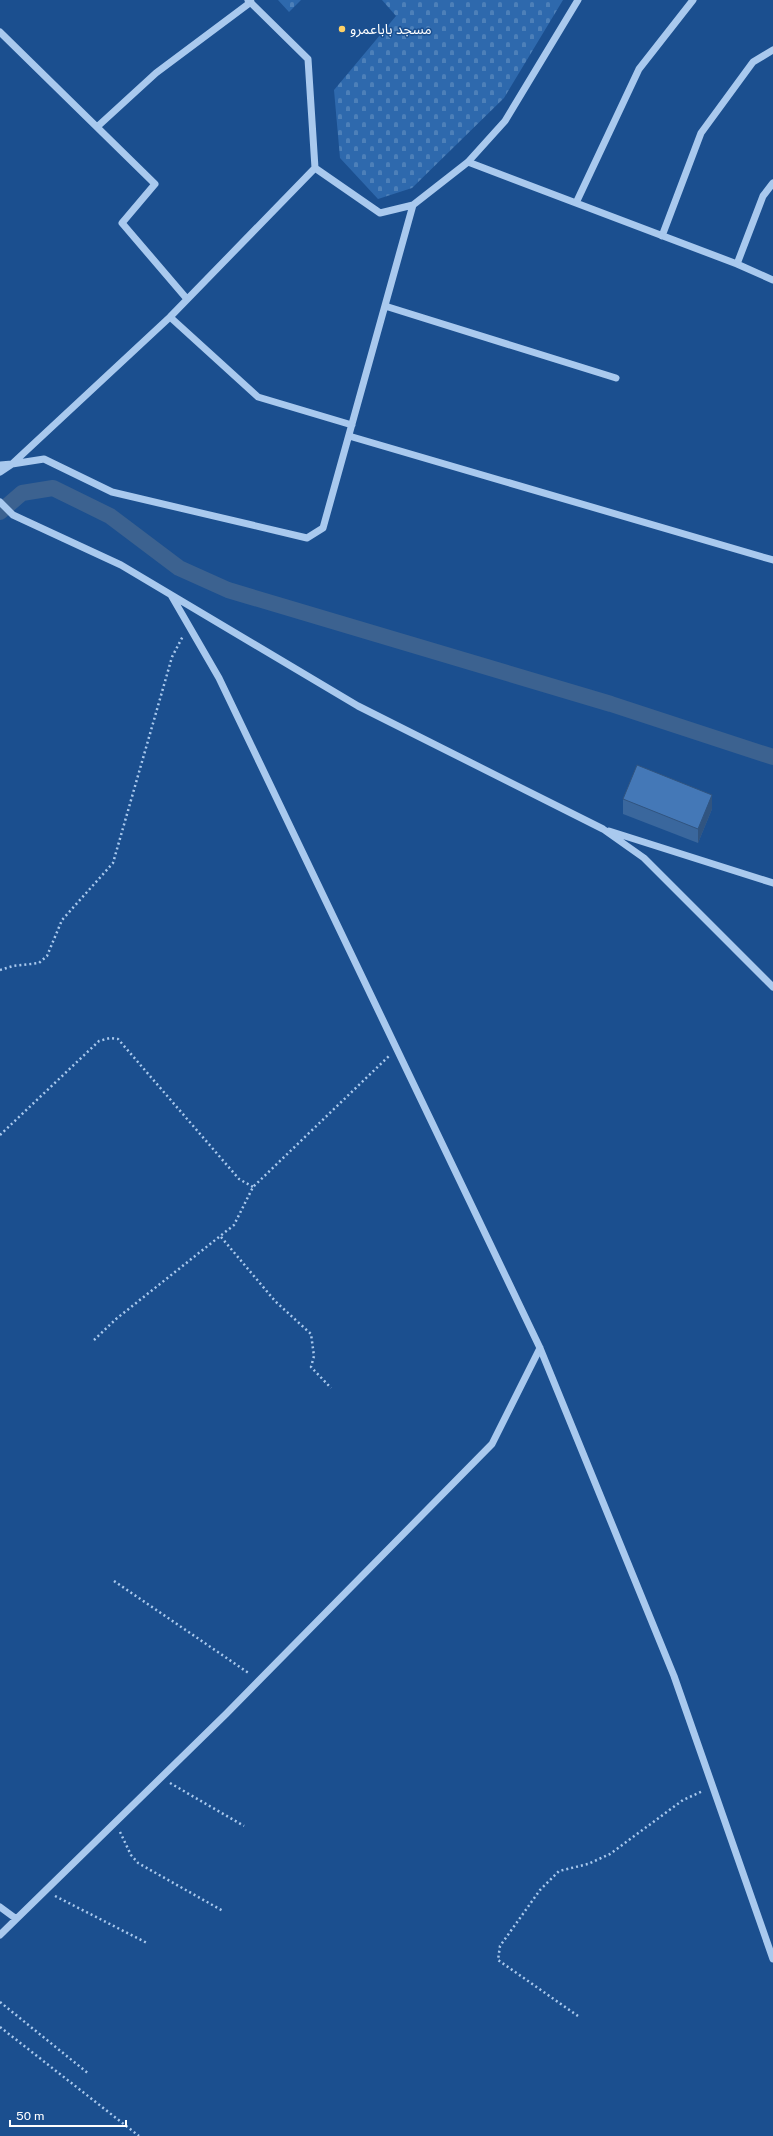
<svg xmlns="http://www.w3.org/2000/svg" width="773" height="2136" viewBox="0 0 773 2136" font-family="'Public Sans','Noto Sans Arabic',sans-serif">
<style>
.cemetery{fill:url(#cemetery-stones)}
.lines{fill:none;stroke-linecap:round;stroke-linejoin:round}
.canal{stroke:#3c6290;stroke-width:16}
.path{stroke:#a9c9ee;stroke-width:2.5;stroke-dasharray:2 3;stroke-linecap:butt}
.minor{stroke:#a9c9ee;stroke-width:7}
.wall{fill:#3a679d}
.shaded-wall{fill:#305480}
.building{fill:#4478b7;stroke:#305480}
.poi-dot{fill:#ffd166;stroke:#1b4f8f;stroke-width:1.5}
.labels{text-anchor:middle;stroke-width:3;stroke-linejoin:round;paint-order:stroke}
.poi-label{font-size:14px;fill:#fff;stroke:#1b4f8f;text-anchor:start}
</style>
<defs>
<pattern id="cemetery-stones" width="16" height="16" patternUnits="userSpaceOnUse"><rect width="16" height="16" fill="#2e69ad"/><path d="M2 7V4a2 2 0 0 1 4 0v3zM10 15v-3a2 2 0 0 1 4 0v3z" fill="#4d80b9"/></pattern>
</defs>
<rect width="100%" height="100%" fill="#1b4f8f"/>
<path class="cemetery" d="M278,0H301L289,12Z
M382,0H563L504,98L412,188L378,199L340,158L334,90L396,16Z"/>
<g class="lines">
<path class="canal" d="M0,512L22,493L53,488L110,516L179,568L228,590L611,704L773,757"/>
<path class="path" d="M0,970L13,966L39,963L47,956L62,920L113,863L172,657L183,636
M0,1135L99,1041L110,1038L118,1039L239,1179L253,1187
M221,1237L275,1301L311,1334L314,1356L311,1367L331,1388
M94,1340L116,1319L234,1225L253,1187L389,1056
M114,1581L250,1674
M170,1783L244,1826
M120,1832L131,1855L138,1863L223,1911
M55,1896L147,1943
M0,2002L89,2074
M578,2016L498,1960L500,1946L540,1890L559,1871L588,1864L610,1854L683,1800L703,1791
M0,2027L139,2136"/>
<path class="minor" d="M0,32L155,184L122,223L187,299
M97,127L156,73L251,2
M468,162L737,264L773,280
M576,203L639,69L693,0
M413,205L468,162L505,121L578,0
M662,236L701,133L753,62L773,50
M737,264L763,196L773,183
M385,306L616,378
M170,317L258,397L352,425
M349,436L773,560
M0,465L12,464L170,317L315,168L308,59L248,0
M0,472L12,464L44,459L112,492L307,538L323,528L413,205L380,213L315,168
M0,502L13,515L121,565L358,706L603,829L644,858L773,987
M171,595L219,678L540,1348L674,1676L773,1959
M609,831L773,883
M0,1907L15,1918
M0,1935L226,1714L492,1444L540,1348"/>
</g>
<path class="wall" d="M623,799L712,809L698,843L623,814Z"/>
<path class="shaded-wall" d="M712,795V809L698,843V829Z"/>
<path class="building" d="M637,765L712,795L698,829L623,799Z"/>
<circle class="poi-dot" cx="342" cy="29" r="4"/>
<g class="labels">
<g class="poi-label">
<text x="350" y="34">مسجد باباعمرو</text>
</g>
</g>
<path d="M10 2120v6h116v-6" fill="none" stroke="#ffffff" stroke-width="2"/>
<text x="16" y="2120" font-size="12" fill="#ffffff" stroke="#1b4f8f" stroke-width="3" paint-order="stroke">50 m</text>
</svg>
